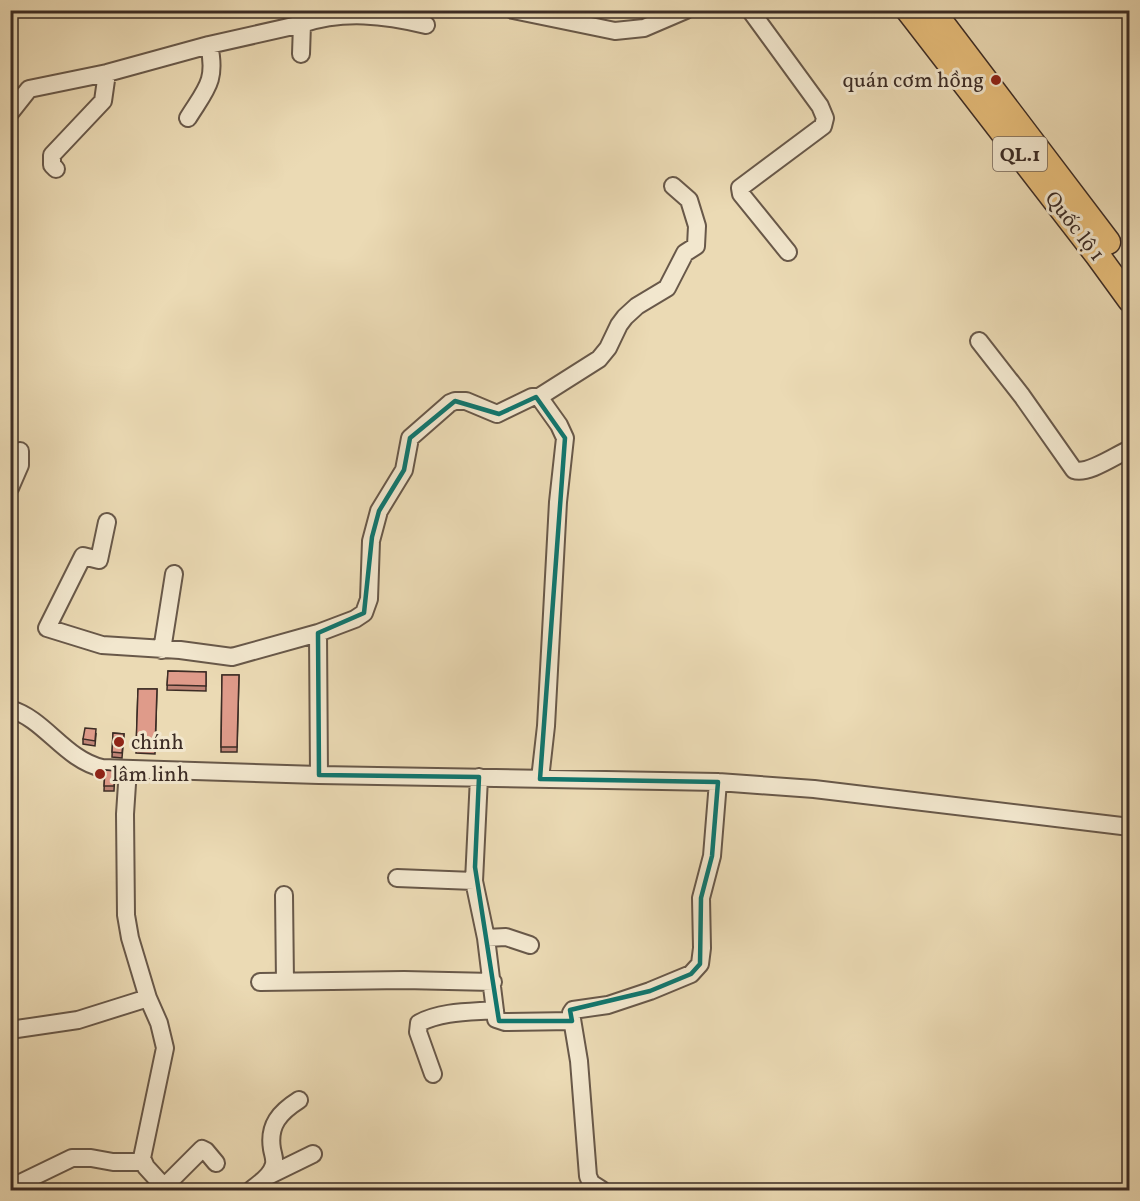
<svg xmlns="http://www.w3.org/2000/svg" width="1140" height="1201" viewBox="0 0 1140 1201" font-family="Vollkorn,serif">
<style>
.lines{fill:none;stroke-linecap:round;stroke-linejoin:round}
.minor-casing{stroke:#685849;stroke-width:20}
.highway-casing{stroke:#3c2c25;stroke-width:27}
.minor{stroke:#f2e7ce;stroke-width:16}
.highway{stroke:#e6bd7a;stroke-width:24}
.wall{fill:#c08577;stroke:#3c2c25;stroke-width:1.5}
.building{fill:#df9b8a;stroke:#3c2c25;stroke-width:1.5}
.marked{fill:none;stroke:#0f766e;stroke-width:4.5;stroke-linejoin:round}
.poi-dot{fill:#8f2418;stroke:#f2e7ce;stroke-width:2}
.labels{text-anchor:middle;stroke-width:6;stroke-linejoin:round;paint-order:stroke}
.shield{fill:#f2e7ce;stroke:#736458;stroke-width:1.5}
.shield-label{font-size:20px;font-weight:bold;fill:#3c2c25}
.poi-label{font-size:21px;fill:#3c2c25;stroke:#f2e7ce;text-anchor:start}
.street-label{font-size:21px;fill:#3c2c25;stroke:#f2e7ce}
</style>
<rect width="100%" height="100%" fill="#ebdab4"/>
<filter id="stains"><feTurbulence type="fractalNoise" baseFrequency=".00333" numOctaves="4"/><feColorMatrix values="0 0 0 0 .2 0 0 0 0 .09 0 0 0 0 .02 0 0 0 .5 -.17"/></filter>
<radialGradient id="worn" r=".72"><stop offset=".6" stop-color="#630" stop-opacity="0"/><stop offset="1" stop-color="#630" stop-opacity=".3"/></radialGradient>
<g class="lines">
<defs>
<path id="minor" d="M513,10L615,31L644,28L686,10
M750,10L820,106L825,118L823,126L740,188L741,194L788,252
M301,54L302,24C343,10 385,15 426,25
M10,113L29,89L107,73L209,45L302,24
M188,118C206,89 217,81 209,45
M56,169L52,165V155L103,101L107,73
M979,341L1022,396L1074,470C1088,475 1116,455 1130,449
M539,397L599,359L608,348L619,325L625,317L637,306L667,288L685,253L696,246L697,226L689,200L673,186
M10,488L20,465V451
M107,522L99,560L83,556L47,628L102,645L180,650L232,657L318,633L355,619L364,613L369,599L371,541L379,511L404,470L410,438L450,403L455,401H466L497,414L532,397H539L559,425L565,438L558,502L546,726L540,779
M318,633L319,775
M162,650L174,574
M10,709C45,719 64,759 102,768L319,775L718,782L814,789L1130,827
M128,769L125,814L126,915L130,938L148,998L159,1023L165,1048L142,1158L146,1167L167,1190
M479,777L474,881L486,938L496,1019L505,1022L572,1021
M397,878L474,881
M284,895L285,982
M486,938L506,937L530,945
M260,982L404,980L493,982
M10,1030L78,1020L148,998
M433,1074L418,1032L419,1023C442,1011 470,1012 495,1010
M268,1176L313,1154
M164,1187L202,1149L206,1151L216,1163
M10,1188L72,1158H91L113,1162H143
M251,1190C258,1184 270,1177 273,1167C276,1161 273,1155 272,1149C268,1125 280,1112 299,1100
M602,1190L591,1183L588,1176L579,1061L571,1013L573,1010L608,1005L650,991L691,974L700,964L702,948L701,898L712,856L718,782"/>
<path id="highway" d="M908,10L1098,256L1130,300
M932,10L1108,242"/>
</defs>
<use href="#minor" class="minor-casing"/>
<use href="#highway" class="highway-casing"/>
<use href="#minor" class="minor"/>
<use href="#highway" class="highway"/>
</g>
<path class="wall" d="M168,671L206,672V691L167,690Z
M222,675H239L237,752H221Z
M138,689H157L155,754L136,753Z
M113,733L124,734L122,758L112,757Z
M96,734L95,746L83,744V739Z
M105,770L115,771L114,791H104Z"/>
<path class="building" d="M168,671L206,672V686L167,685Z
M222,675H239L237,747H221Z
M138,689H157L155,749L136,748Z
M85,728L96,729L95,741L83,739Z
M113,733L124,734L122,753L112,752Z
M105,770L115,771L114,786H104Z"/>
<path class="marked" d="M536,397L565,438L540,779L718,782L712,856L701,898L700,964L691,974L650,991L570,1010L572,1021H499L475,867L479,777L319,775L318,633L364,613L372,537L379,511L404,470L410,438L455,401L499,414Z"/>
<g class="poi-dot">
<circle cx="996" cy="80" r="6"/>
<circle cx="119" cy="742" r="6"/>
<circle cx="100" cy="774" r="6"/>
</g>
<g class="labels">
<rect class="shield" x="993" y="137" width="54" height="34" rx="4.5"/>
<g class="shield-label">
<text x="1020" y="161">QL.1</text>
</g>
<g class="poi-label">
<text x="984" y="87" text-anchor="end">quán cơm hồng</text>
<text x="131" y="749">chính</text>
<text x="112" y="781">lâm linh</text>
</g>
<g class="street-label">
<text transform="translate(1075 226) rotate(52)" y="7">Quốc lộ 1</text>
</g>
</g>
<rect width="1140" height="1201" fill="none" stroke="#ebdab4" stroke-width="36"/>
<rect x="12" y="12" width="1116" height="1177" fill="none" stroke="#3c2c25" stroke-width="3"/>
<rect x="18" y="18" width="1104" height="1165" fill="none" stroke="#3c2c25" stroke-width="1.5"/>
<rect width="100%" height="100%" filter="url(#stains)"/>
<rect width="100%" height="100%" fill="url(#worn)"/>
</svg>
